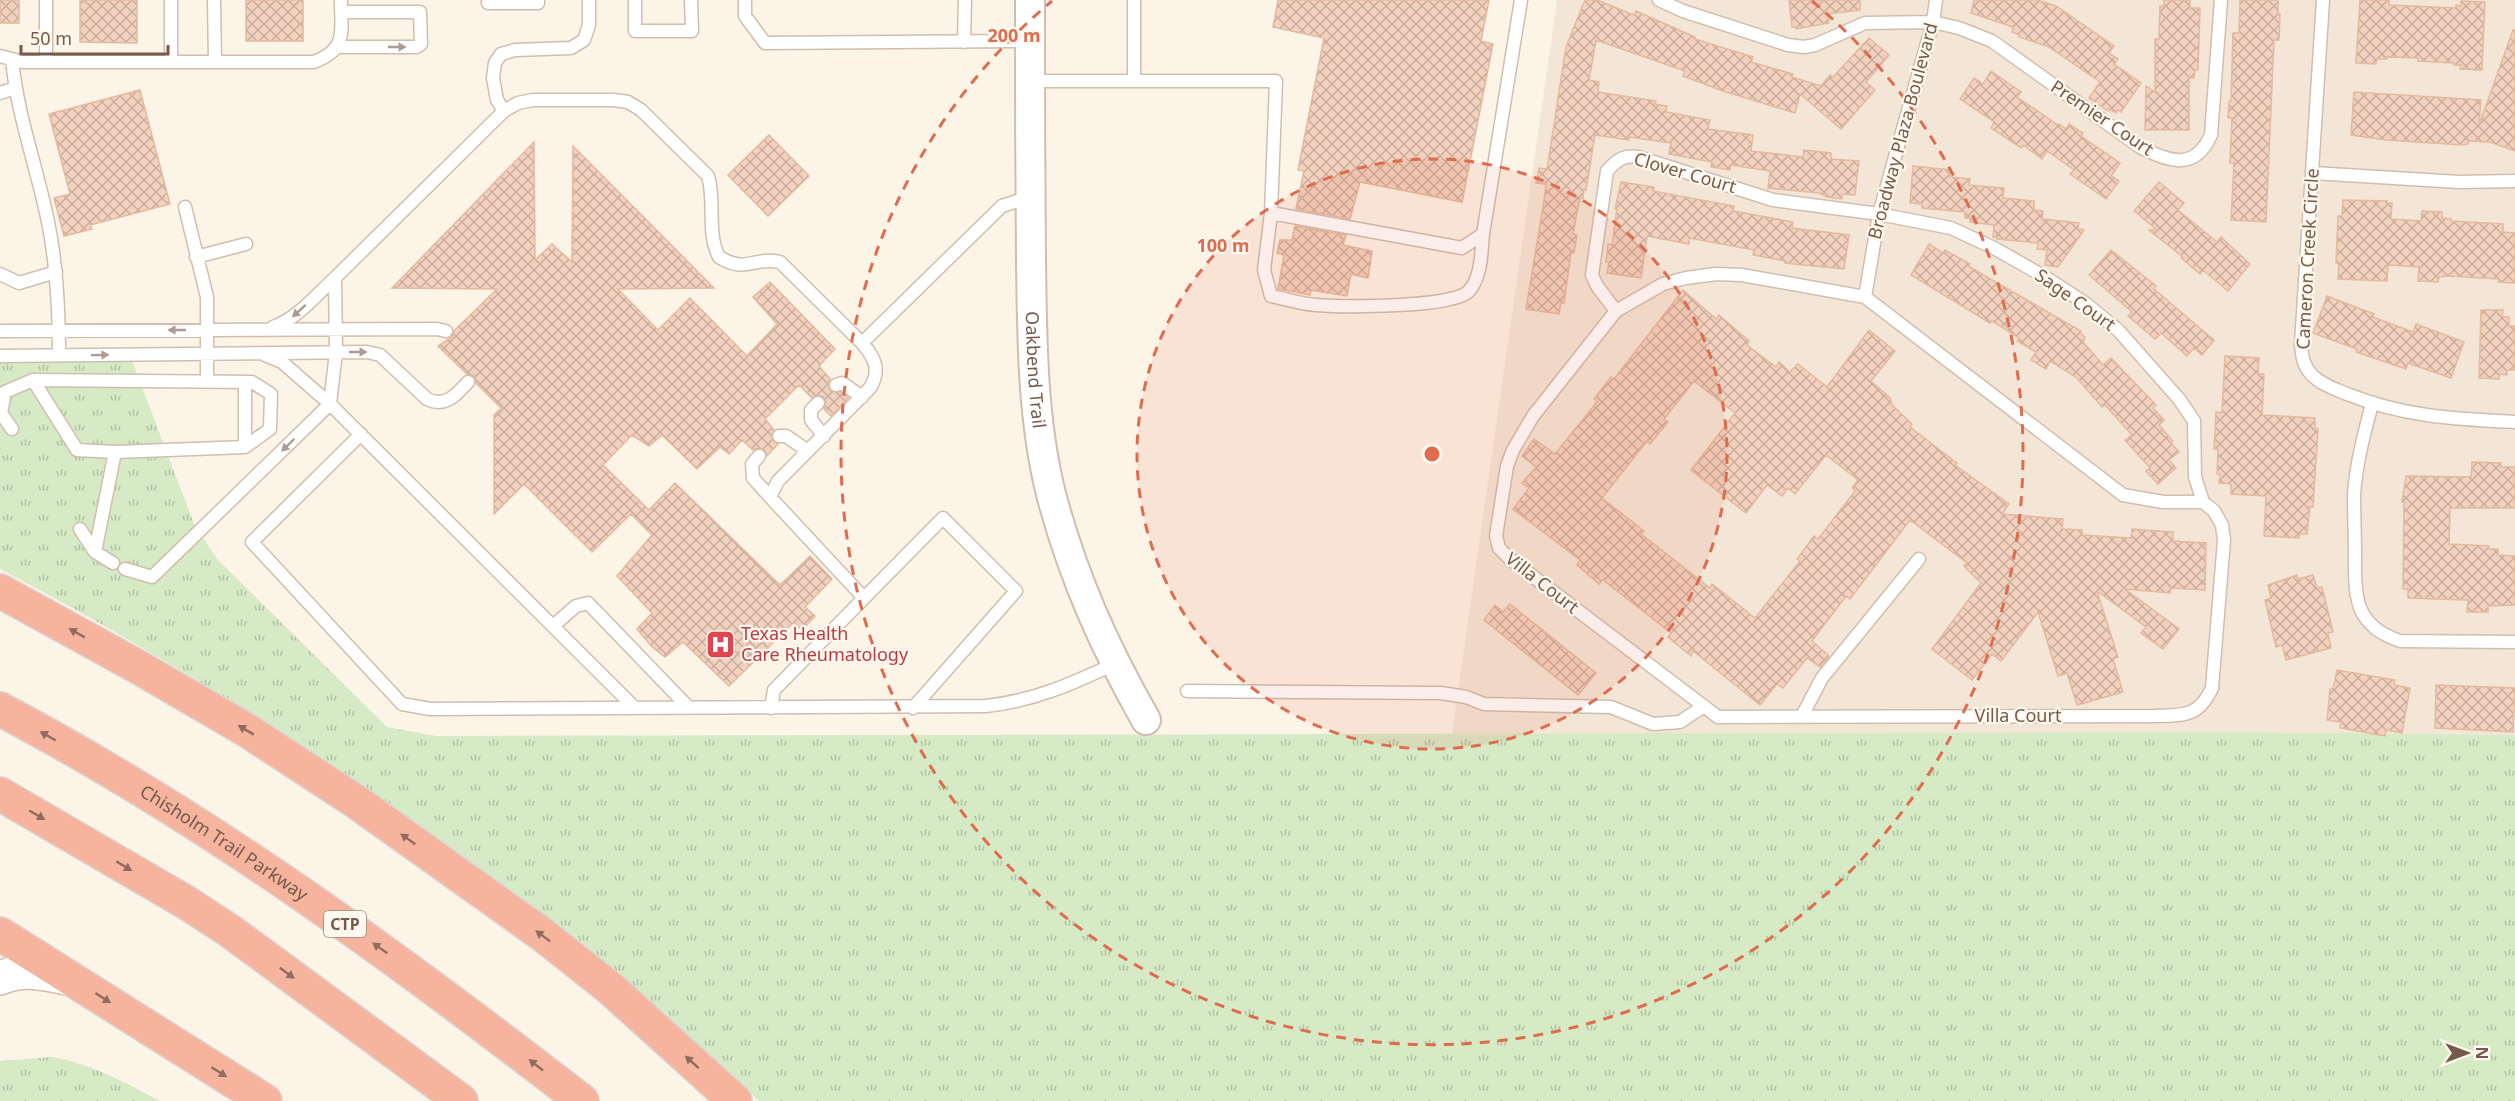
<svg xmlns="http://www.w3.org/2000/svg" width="2515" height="1101" viewBox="0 0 2515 1101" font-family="'Noto Sans',sans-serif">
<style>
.residential{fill:#f4e6d6}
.grass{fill:url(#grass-tufts)}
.building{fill:url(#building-cross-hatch);stroke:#e4b99f;stroke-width:1.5;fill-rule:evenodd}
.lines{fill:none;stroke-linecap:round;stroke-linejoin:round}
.service-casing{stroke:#d0beaf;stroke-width:15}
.tertiary-casing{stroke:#d0beaf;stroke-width:32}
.secondary-casing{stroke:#d3bdad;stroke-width:36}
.motorway-casing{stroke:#dbd4d0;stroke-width:36}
.service{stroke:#fff;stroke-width:12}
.tertiary{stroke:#fff;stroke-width:28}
.secondary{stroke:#fff;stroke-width:33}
.motorway{stroke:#f6b49f;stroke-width:33}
.oneway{fill:#ad9c93}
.oneway2{fill:#906c5c}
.ring{fill:none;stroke:#df6c4e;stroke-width:3;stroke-dasharray:10 8}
.labels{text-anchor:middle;stroke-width:4.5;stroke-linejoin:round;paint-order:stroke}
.shield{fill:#fff8ee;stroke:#9f897c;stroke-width:1.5}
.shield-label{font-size:16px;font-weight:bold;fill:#765a4b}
.street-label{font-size:18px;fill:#765a4b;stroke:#fff8ee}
.health-label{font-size:18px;fill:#be3a42;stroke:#fff8ee;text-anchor:start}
.centre{fill:#df6c4e;stroke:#fff8ee;stroke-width:3}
.ring-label{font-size:18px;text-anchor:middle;font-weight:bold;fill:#df6c4e;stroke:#fff8ee;stroke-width:4.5;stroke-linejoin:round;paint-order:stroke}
</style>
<defs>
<pattern id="grass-tufts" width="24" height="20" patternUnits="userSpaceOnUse" patternTransform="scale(1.5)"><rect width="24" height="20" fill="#d5eac5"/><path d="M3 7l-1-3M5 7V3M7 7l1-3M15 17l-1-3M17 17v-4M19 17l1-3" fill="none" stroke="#b1c1a2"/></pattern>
<pattern id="building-cross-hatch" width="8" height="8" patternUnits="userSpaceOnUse" patternTransform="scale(1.5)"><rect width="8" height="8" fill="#f2d2bf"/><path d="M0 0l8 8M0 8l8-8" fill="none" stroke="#c9ad9d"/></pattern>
</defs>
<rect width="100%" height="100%" fill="#fcf4e7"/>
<path class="residential" d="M1557,0H2515V735L2238,732L1451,741Z"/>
<path class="grass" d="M110,357L131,358L194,524L217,559L387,727L436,736L2238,732L2515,735V1101H759C531,889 275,714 0,569V362Z
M52,1057C92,1064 124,1082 160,1101H0V1061Z"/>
<path class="building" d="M0,0H19V23H0Z
M80,0H137V43L80,42Z
M246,0H303V41H246Z
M1278,0H1489L1481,41L1493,44L1462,202L1360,182L1350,219L1296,209L1304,171L1298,170L1324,38L1273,27Z
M1585,0H1597L1634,15L1636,11L1695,37V39L1753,57L1751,62L1793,74L1792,77L1821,86L1830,75L1833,77L1869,38L1889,55L1866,82L1875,90L1841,129L1800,94L1795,113L1723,91L1683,76L1685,71L1596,40L1589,80L1599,82L1598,92L1656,101L1655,104L1667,106L1666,112L1710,120L1708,129L1753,135L1751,151L1803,157L1804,150L1831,153V159L1859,161L1855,195L1842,194V199L1827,197L1819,193L1768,188L1770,171L1731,165L1730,170L1711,167L1712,162L1669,154L1671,143L1629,137V140L1595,135L1586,190L1584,189L1583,198L1580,197L1573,234L1577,235L1574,253H1571L1564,303H1561L1559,314L1526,309L1544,201L1546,184L1536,183L1539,168L1547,169L1566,47Z
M1789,0H1860V10L1827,14L1829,23L1796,29L1795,27H1792Z
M1974,0H2037L2056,6L2114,46L2109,53L2118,59L2114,64L2141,83L2121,112L2118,110L2116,113L2109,109L2108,111L2089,98L2100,82L2049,47L2019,37V35L2012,32L2013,27L1971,13Z
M2164,0H2190V8H2200L2198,70H2195L2194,78H2189V130H2145L2146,86L2155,92V39H2159L2160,6H2164Z
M2240,0H2278V14H2280L2279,40H2274L2266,222L2231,220L2234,163H2230L2232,118H2228L2229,101H2231L2233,33H2239Z
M2360,0H2389V5L2456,8V5L2461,6V1L2485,2L2482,70L2460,69L2461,65H2454V63L2418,61V58L2387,57V59H2377L2376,64L2356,63Z
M2513,30H2515V151L2490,142L2468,141V144L2463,145L2386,140L2351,135L2354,92L2481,100L2479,125Z
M1991,71L2021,92L2017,97L2058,125L2059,124L2066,129L2069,124L2083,133L2081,136L2120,163L2111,176L2119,181L2106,199L2070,174L2074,170L2047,151L2042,159L2023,145L2021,148L1991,128L1994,122L1960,99L1974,78L1983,84Z
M140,90L170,204L90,225L92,229L64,236L54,198L70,194L49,114Z
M769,135L809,176L768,216L728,175Z
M534,142L535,260L552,244L572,262L573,146L714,288L618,289L658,330L690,298L747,356L777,324L753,297L770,282L835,349L819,366L830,379L828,384L830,391L841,392L848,398L831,416L824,409L826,401L823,397L816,395L812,398L799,385L765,419L774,430L772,440L778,444L767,456L764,449L757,448L753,450L742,440L729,454L720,447L697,469L662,435L649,446L632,435L603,465L649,510L675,483L780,585L810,556L832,579L805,607L815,616L802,630L794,622L729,686L683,642L665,657L652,647L637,629L652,613L617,576L652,535L631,514L592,552L524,484L494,514V415L501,408L476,383L474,376L467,374L438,346L452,337L454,331L497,289L392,288Z
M1913,166L1951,170L1950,177L1970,179L1969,185L2004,188L2003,198L2034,201V210L2043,211L2042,219L2079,223L2078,229L2084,230L2058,267L2045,265L2047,250L2037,249L2038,243L1997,239V237H1993L1994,225L1970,222V218H1965V212L1922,208V204L1910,203Z
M1621,182L1654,187L1653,191L1734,206L1733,211L1793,222L1792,228L1849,235L1844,269L1785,263V261L1753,255L1754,250L1689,238V244L1647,236L1641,278L1607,273L1609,262H1606L1608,244L1612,245L1617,209H1615Z
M2159,182L2184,203L2178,210L2217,242L2221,237L2250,264L2228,291L2203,270L2200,274L2181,258L2183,257L2149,230H2157L2134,211Z
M2343,200L2387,201V203H2392L2391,219L2421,221L2422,211L2442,212V218L2451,219V221L2503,224V232L2515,233V283L2498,282L2499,279L2449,276L2439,277L2438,282L2418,281L2419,267L2388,265L2387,281L2338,279L2339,263H2336L2338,216H2342Z
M1295,226L1346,235L1343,245L1372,251L1368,278L1351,274L1347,296L1311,290L1310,295L1278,289L1284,255L1277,253L1280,240H1292Z
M1929,244L1943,253L1945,250L1970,264L1968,266L2081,331L2080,333L2085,337L2083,342L2103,365L2111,358L2156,405L2153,408L2164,420L2159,425L2173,441L2171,443L2179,452L2169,460L2176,468L2158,484L2146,471L2150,468L2125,440L2132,435L2105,405L2102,407L2076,377L2050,361L2046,369L2031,360L2036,352L2017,341L2019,338L1992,321L1990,323L1911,275Z
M2111,250L2156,286L2154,289L2214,340L2202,355L2194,348L2187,356L2161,333L2155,339L2128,316L2132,312L2089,275Z
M1683,290L1716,319L1719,315L1749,341L1747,345L1776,367L1779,362L1790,372L1798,364L1827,387L1869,330L1895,351L1871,381L1890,398L1892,405L1912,424L1910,427L1957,463L1955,465L2009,504L2002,514L2063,519L2062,529L2082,530V535L2131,538L2132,529L2173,532V541L2206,543L2205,590L2171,588L2170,593L2125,589L2179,629L2163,649L2141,633L2146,627L2097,591L2118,657L2113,659L2123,692L2077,705L2067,673L2058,676L2038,612L2001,661L1992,654L1972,680L1932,649L1981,583L1964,566L1967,563L1910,520L1850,599L1846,596L1812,641L1829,656L1820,667L1807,658L1783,688L1777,684L1760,705L1693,651L1691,656L1668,637L1671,633L1603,580L1599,584L1577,565L1580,560L1513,509L1529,488L1522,483L1536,467L1522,456L1534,439L1555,454L1597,402L1594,399L1611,377L1614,379ZM1694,381L1735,413L1691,470L1746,513L1767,485L1782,496L1788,488L1795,494L1826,455L1858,480L1852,488L1855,491L1818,539L1814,536L1797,559L1800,561L1755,618L1712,584L1710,588L1641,534L1644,531L1602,498L1647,441L1650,444L1668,422L1664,419Z
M2327,296L2374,314L2373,317L2413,332L2416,324L2464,342L2451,378L2408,363L2406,369L2356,352L2357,349L2313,333Z
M2481,310H2503L2502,317H2509V326H2515V370H2507V375L2500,374L2499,379L2479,378Z
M2225,356L2259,358L2258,374H2264L2262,415L2315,418V428L2318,429L2313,507H2310L2307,534H2300L2299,538L2264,536L2266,496L2231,494V484L2219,483L2220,474H2217L2218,449H2214L2216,412L2222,413Z
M2472,462L2501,463V467H2515V508H2450L2449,544L2489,546V549H2498V555L2515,556V605L2488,606V612H2467L2468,600L2408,598V589H2403L2404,502H2402L2406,476L2471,477Z
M2297,575L2298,579L2313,575L2317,588L2322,587L2333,632L2328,633L2331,648L2286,660L2282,645L2276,647L2265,600L2271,598L2268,585Z
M1510,604L1596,673L1578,695L1484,620L1495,605L1503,612Z
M2337,670L2395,680L2394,685L2410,688L2402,733L2386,730L2385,736L2340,728L2341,722L2327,720L2330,689H2333Z
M2436,685L2515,688L2513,732L2435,728Z"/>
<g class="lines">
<defs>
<path id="service" d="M46,0V62
M214,0L215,62
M488,0V3H538V0
M635,0V31H692L691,0
M745,0V16L765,43L1030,41
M1134,0V81
M1659,0L1683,11L1788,45L1804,47L1815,45L1865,23L1933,22L1959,28L1992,41L2140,147C2169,162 2195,171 2211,135L2221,0
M2323,0L2301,344C2302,356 2303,365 2311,374C2320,384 2335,389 2347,394C2405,417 2454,419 2515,422
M964,42L965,0
M338,47H416L421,44L420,12H341
M0,56L23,62H314C348,49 341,32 341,0
M12,59C17,115 37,167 48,222C57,266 59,310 59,355
M171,62V0
M1030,81H1276L1271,213L1462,248L1483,234L1521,0
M0,93L15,88
M504,111L497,100L493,78L495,63L501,54L515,50L571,48L584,40L589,25V0
M2313,173L2459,182L2515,181
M185,207L207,297V381
M1271,213L1264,270L1271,296C1286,299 1301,304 1316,305C1342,307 1454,308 1469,291C1482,276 1481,253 1483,234
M196,257L246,244
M0,274L19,283L56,272
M1716,274L1742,275L1865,297L2123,495L2163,502H2203L2214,511L2222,525L2224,540L2212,688C2198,718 2183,715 2154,716L1718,717L1510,559L1499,548L1496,536L1507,466L1513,450L1533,416L1616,311L1663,284L1686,278Z
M1865,297L1879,214L1933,22L1936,0
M1616,311L1597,286L1592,275L1607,171C1617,160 1623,155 1638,157L1773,200L1879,214L1951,228L1994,248L2045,277L2085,303L2118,330L2179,399L2194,421L2195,477L2203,502
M273,327C297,319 316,295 335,278
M0,331L437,329L446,331
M0,356L367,352L380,355L427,399C446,408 456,395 468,382
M245,382V447
M836,385L842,383L862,397
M818,403L811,410V420L824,436
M2372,404C2364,434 2356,464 2354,495C2354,515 2355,535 2355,555C2355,573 2354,598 2363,614C2372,629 2384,635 2400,641L2515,642
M12,429L1,413L5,392L33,380
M361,434L252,542L402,704L430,709L986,706C1033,701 1072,684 1114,664
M779,436H786L808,451
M759,456L752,464L753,478L770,497
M80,529L95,552L113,563
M95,552L115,452L77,450L33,380L252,382L271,394L270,429L245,447L115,452
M125,569L152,577L330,404L282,362L265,355
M864,598L943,518L1016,591L913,708
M553,626L576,606L588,603L689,708
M1187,691L1441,693L1466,697L1484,704L1611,707L1653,724L1680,722L1704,706
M635,708L330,404L336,352L335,278L504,111L518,103L533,100H614L628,102L641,110L708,176C716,202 706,232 719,257C747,274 754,256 780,262L862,343L1002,206L1030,197
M771,708L774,690L864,598L770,497L778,481L870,388C881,370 875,358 862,343
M1802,716L1822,678L1919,559"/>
<g id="tertiary">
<path id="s1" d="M1030,0C1030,86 1030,173 1031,259C1032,337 1032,418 1051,494C1073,577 1104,646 1146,720"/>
</g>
<path id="secondary" d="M0,978C25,967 46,974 71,979"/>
<g id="motorway">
<path d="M0,591L140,668L248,731L358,803L543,935L611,989L735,1101"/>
<path id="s2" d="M0,709C208,819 397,958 582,1101"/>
<path d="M0,794L187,903L230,931L461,1101"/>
<path d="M0,934L265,1101"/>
</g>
</defs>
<use href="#service" class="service-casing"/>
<use href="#tertiary" class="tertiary-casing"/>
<use href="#secondary" class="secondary-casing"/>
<use href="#motorway" class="motorway-casing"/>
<use href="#service" class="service"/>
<use href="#tertiary" class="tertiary"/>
<use href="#secondary" class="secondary"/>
<use href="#motorway" class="motorway"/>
</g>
<defs><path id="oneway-solid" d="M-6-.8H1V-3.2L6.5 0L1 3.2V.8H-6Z" transform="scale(1.5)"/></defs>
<g class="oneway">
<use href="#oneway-solid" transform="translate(397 47)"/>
<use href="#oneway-solid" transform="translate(299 311) rotate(138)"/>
<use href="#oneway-solid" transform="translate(177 330) rotate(180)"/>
<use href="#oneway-solid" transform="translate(358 352)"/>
<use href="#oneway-solid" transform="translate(100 355) rotate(-1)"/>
<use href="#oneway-solid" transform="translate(288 445) rotate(136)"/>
</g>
<g class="oneway2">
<use href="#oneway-solid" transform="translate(77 633) rotate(-151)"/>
<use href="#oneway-solid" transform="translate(246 730) rotate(-149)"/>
<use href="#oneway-solid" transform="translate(48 736) rotate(-150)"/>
<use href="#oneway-solid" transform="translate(37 815) rotate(30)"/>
<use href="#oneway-solid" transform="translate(408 839) rotate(-145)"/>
<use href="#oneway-solid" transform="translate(124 866) rotate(31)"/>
<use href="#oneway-solid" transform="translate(543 936) rotate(-143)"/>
<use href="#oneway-solid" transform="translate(380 948) rotate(-145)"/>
<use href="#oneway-solid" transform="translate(287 973) rotate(36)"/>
<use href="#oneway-solid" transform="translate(103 998) rotate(33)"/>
<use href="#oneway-solid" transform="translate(692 1062) rotate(-138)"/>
<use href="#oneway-solid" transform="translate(536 1065) rotate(-142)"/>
<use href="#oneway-solid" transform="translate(219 1072) rotate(32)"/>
</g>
<circle cx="1432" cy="454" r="295" fill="#df6c4e" fill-opacity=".12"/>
<g class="ring">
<circle cx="1432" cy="454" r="295"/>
<path d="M1812 1A591 591 0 1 1 1052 1"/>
</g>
<defs>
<symbol id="hospital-square" viewBox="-11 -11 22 22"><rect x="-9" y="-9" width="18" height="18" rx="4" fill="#e0444e" stroke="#fff8ee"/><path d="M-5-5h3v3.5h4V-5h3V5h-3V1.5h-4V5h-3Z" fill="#fff"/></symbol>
</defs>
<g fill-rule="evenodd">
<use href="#hospital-square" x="704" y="628" width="33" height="33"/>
</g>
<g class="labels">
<rect class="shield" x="324" y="911" width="42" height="26" rx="4.5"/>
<g class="shield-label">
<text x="345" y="930">CTP</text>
</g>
<g class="street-label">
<text transform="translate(2102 118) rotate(34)" y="6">Premier Court</text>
<text transform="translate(1903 131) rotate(-75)" y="6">Broadway Plaza Boulevard</text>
<text transform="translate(1685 173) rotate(16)" y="6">Clover Court</text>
<text transform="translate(2308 259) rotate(-87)" y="6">Cameron Creek Circle</text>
<text transform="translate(2075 300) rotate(35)" y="6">Sage Court</text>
<text dy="6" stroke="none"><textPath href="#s1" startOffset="370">Oakbend Trail</textPath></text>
<text transform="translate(1542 583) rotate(38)" y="6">Villa Court</text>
<text x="2018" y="722">Villa Court</text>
<text dy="6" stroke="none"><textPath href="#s2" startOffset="261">Chisholm Trail Parkway</textPath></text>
</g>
<g class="health-label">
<text x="741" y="640">Texas Health<tspan x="741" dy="21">Care Rheumatology</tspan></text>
</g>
</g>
<circle cx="1432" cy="454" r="9" class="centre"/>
<g class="ring-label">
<text x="1014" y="42">200 m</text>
<text x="1223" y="252">100 m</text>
</g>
<g transform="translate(2467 1053) rotate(90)" stroke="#fff8ee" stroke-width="4.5" paint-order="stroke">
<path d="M0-4.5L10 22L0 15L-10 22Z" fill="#765a4b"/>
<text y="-9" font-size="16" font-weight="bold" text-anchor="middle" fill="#765a4b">N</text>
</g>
<path d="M21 45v9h147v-9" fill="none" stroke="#765a4b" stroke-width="3"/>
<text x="30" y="45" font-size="18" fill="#765a4b" stroke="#fff8ee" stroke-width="4.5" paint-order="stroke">50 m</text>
</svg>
